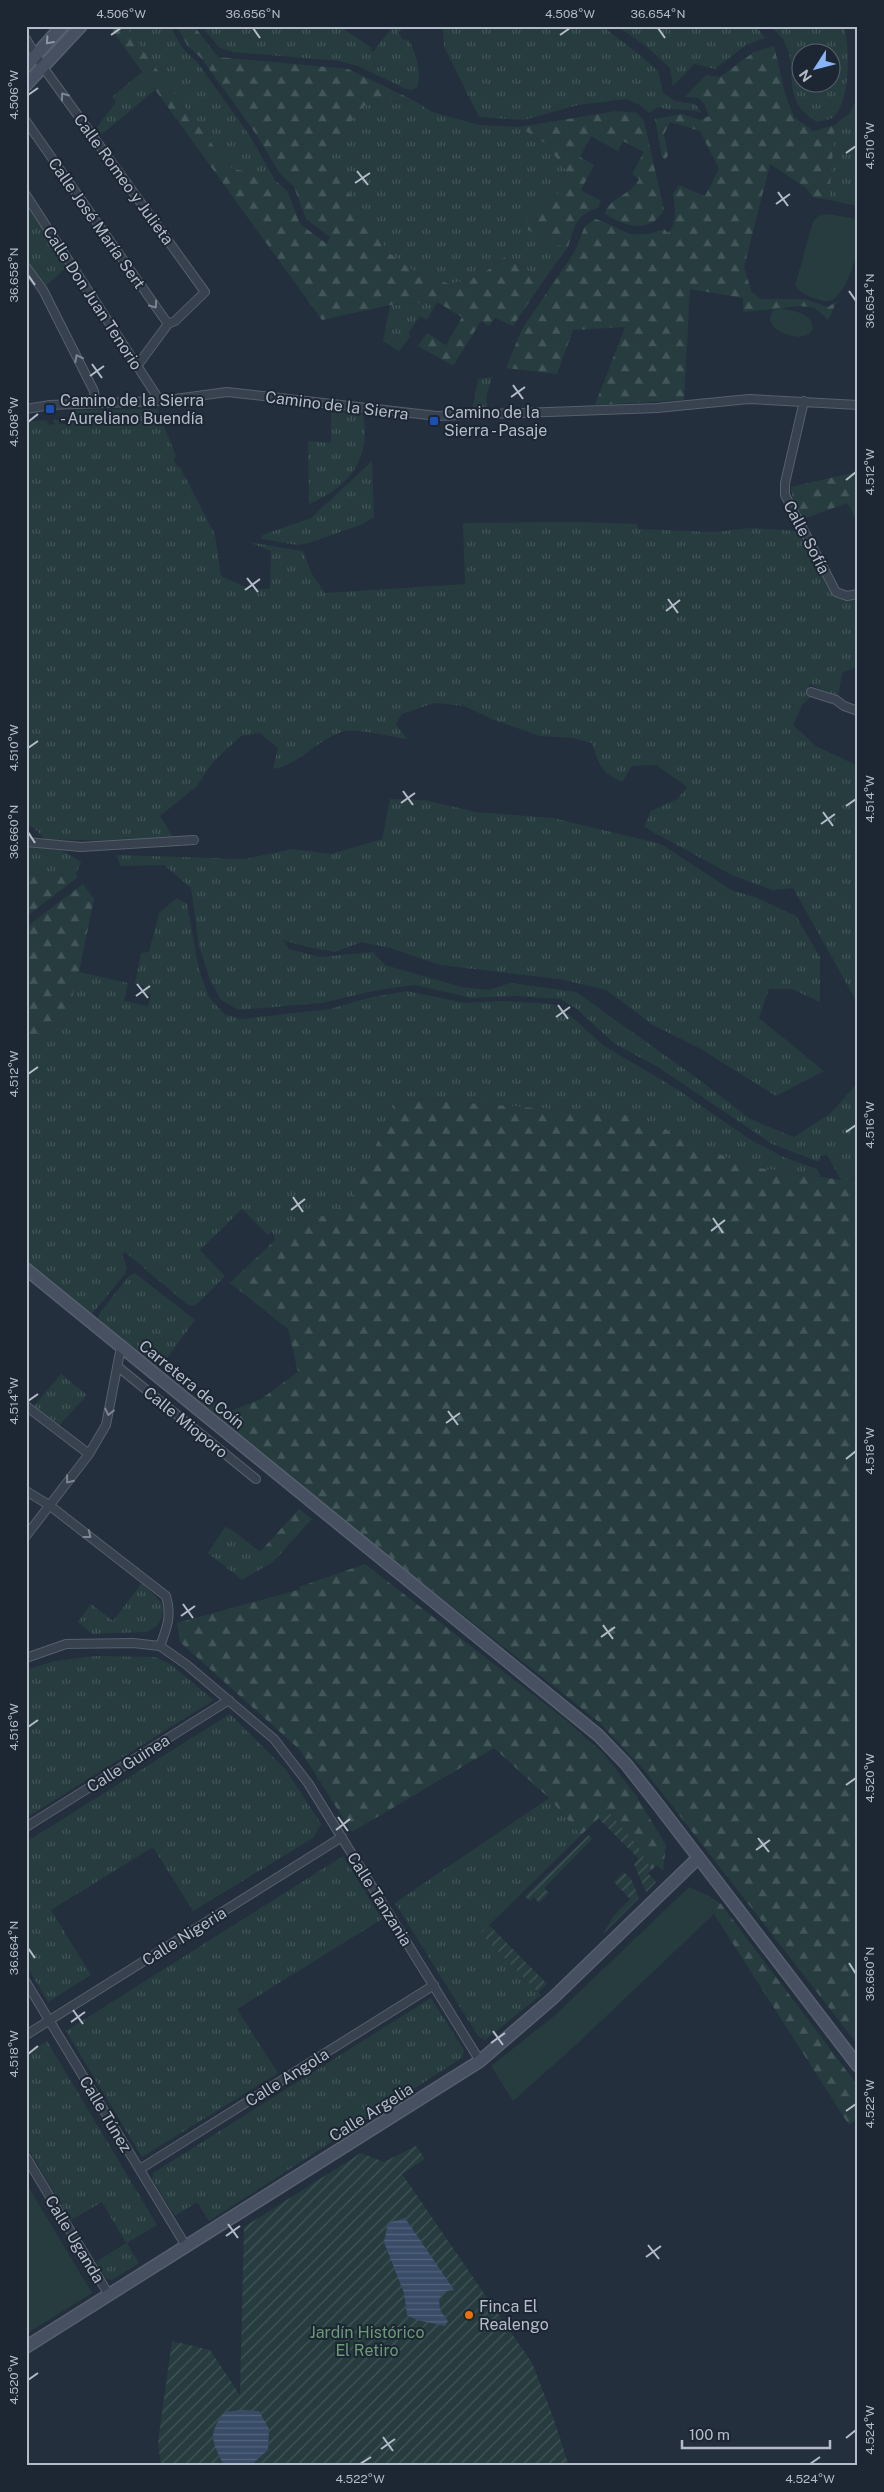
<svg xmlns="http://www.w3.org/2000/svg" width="884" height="2492" viewBox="0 0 884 2492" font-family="'Public Sans',sans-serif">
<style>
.grass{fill:url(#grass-tufts);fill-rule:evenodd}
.forest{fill:url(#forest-firs)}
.park{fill:#263c3f}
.garden{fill:url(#garden-furrows)}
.water{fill:url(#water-rules)}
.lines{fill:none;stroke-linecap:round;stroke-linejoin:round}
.street-casing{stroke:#565f6c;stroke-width:10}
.secondary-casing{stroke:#565f6c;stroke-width:14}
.street{stroke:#38414e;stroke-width:8}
.secondary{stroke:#465061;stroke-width:11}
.oneway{stroke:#8e96a5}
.oneway2{stroke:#7c8592}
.ticks{fill:none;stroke:#b4bcc9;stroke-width:2}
.transit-dot{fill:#1a4fb4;stroke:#1d2633;stroke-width:2}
.food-dot{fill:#e8710a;stroke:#1d2633;stroke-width:2}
.labels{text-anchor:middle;stroke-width:4;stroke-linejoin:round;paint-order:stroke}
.street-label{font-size:16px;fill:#b4bcc9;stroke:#1d2633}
.poi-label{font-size:16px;fill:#b4bcc9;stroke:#1d2633;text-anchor:start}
.park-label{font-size:16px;fill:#6b9a76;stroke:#1d2633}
.neatline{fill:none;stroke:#b4bcc9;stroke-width:2}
.ticks-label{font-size:12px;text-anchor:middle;fill:#b4bcc9}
</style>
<defs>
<pattern id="grass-tufts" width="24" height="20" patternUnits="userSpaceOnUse" patternTransform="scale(1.25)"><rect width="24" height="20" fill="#263c3f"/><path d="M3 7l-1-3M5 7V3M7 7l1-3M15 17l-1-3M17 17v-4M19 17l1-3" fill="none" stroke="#435659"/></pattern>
<pattern id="forest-firs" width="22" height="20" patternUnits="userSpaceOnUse" patternTransform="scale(1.25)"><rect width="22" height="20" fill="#263c3f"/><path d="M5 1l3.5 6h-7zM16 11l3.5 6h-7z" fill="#435659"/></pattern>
<pattern id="garden-furrows" width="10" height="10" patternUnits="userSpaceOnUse" patternTransform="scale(1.25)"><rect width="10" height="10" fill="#263c3f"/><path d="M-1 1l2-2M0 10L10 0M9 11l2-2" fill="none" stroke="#435659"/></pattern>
<pattern id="water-rules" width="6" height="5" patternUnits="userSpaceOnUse" patternTransform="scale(1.25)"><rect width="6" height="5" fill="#394c67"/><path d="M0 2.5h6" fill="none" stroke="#53647b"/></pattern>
</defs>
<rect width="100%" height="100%" fill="#242f3e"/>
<path class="grass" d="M125,26H170L183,49L197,62L250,136L275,180L229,167Z
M201,26H339L372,48L371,50L373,52L393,26H399L402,29L398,32L402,39L409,40C416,54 422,72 417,88L411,90L404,88L358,66L339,61L233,52L220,48Z
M439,26H602L640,55L658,71L663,93L675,101L695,104L702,113C686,107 673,112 658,107L649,113L640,105L626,99L578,105L524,120L479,117L444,47L443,29Z
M617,26H756L765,38L746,45L715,69L694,64L673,86L670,68L646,46Z
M771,26H844C850,46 851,105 832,118C828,120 821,121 817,122C777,98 802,68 782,38C779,34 774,30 771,26ZM802,52H832V82H802Z
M142,72L155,90L102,134L97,127L116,102L112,97Z
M858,96V206L829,200L835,125L850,113Z
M413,100L432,112L479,125L519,127L545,143L566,169L556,199L527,211L556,244L568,247L544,280L505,257L480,276L450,284L417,273L389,253L323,155L365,105Z
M26,199L70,264L45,287L26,261Z
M437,302L427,320L420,316L409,332L410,337L399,351L383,341L390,305Z
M492,377L487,394L486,411H472L478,379Z
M157,409L176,456L174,459L176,465L180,467L215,535L221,576L250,589H270L271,551L248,542L303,551L312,574L325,593L465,584L463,523L579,522L637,524L638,529L714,532L750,528L797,531L831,592L843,600L858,598V666L842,673L838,697L809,684L808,694L811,697L802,705L793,725L816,746L858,766V1004L793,888L772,890L732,875L644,827L651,811L677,799L687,787L656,765L632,766L622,782C602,774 598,763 592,743L573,738L540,736L494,720L464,706L434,703L402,714L396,724L407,739C394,737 355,728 345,731C318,738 300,765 273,769L278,748L260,733L241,736L213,762L197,786L160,816L173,837L109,841L45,839L34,828L26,823V422L46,420L49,425L54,424V420H59V424H67L68,420L75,419V410Z
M331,412L363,414C372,458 349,488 309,504L308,441L331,443Z
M372,461L374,517L363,524L309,543L297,545L262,539L261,536L268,533L311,518Z
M390,799L424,800L476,812L553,818L661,844L731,890L755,897L796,916L820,957V1002L792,989H769L759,1018L824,1071L776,1096L699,1048L653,1025L606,990L559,979L440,965L390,948L362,942L335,952L307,947L283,940L289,949L320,957L373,952L385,965L462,987L488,990L511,983L576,992L701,1081L750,1119L794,1137L831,1113L858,1082V1179L841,1180L827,1155L820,1156L819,1162L772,1144L658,1067L615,1044L577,1009L561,999L515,996L472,998L414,985L378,990L322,1003L238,1010L221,1000L210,980L199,946L191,888L164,865L121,866L116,855L245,859L292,849L331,854L382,839Z
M26,847L61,850L81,862L76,874L42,875L26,873Z
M177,898L187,904L199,970L209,997L224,1014L241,1019L330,1009L368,998L407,991L465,1003L501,1001L553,1004L572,1017L604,1046L677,1089L751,1140L781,1156L817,1169L821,1177L746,1166L633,1115L398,1098L349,1203L275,1240L272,1231L268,1235L242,1209L200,1250L225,1276L195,1306L188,1305L125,1252L122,1255L127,1267L125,1274L92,1314L26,1261V1037L65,1025L79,972L128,983L124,1001L148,1006L151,994L143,993L144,986L135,984L141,953L149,952L159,913Z
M135,1273L195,1320L159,1369L98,1320L99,1314L129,1276Z
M61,1374L87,1395L60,1425L34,1406Z
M225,1527L231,1529L273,1562L242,1580L208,1553Z
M142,1583L162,1603C165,1617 160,1626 147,1632L92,1634L78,1622L91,1604L113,1621Z
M95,1656L155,1657L170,1664L214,1700L26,1818V1670L55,1661Z
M230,1714L286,1770L321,1824L313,1838L193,1911L153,1847L51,1910L91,1975L48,2002L26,1965V1842Z
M549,1798L581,1835L481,1933L541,1995L485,2040L478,2036L395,1903Z
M343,1856L382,1919L237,2009L278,2073L142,2157L66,2031Z
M431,1998L464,2050L463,2057L209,2221L197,2202L175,2216L152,2179L153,2173Z
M47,2041L157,2225L127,2243L139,2263L112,2280L106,2279L96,2262L126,2243L102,2202L71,2220L26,2145V2054Z"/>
<path class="forest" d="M109,26H125L229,167L275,180L288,192L300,224L327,244L330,237L306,219L294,187L280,174L256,134L202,59L187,45L177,26H194L218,57L348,69L413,100L365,105L324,155L389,253L417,273L450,284L480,276L505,257L544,280L513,326L495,318L489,326L481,321L453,366L418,346L427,333L446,345L462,317L437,302L390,305L322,320Z
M774,46L785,94L794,117L813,131L835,125L829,200L813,197L805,187L770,164L744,267L751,291L761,299H805L828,307L837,301L828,320L815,308L800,306L743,312V298L690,289L684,400L595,405L625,327L573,330L557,374L506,368L522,329L574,253L585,226L596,219C627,230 629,242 664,229L668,233C678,222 675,208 673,194L679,185L705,196L719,169L700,131L670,122L664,134L668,156L665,159L662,157L655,119L682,114L700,120L709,116L705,105L699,98L685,97L706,75L720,77L754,52Z
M617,111L637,113L644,121L664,210C650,235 624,226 605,214C609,197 632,195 639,179L632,174L644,152L623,141L618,151L591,136L580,157L594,165L581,190L601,201L598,208C575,215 575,226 568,247L556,244L528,230L527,211L556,199L566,170L545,143L519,127Z
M856,472L858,522L847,503L803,519L793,500L791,487Z
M26,873L42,875L76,874L78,877L26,917Z
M83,884L94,899L79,972L65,1025L26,1037V927Z
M398,1098L633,1115L746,1166L841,1180L858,1179V2045L645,1771L599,1722L339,1517L194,1397L206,1398L230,1411L261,1399L298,1372L288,1329L230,1283L275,1240L349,1203Z
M299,1509L312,1519L273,1562L259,1553Z
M365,1564L562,1717L603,1753L635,1794L666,1845L663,1871L657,1865L651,1870L637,1845L607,1810L581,1835L549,1798L494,1748L352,1832L300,1750L180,1642L177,1623L301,1589L299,1587Z
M707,1895L721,1904L858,2086V2118L849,2125L714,1914Z"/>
<path class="park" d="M828,214L856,219C865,237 850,290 832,300C826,303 820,300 814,298C805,295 801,293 795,286L813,221L819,216Z
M781,308C795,312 812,312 813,329C811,331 810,334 807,335C796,341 760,330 773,310Z
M689,1887L707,1895L714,1914L578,2043L513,2101L491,2066L554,2016Z
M26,2183L92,2293L26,2334Z"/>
<path class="garden" d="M607,1810L637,1845L651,1870L648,1873L656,1882L646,1892L634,1864L639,1859L598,1818Z
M589,1835L592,1839L544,1888L549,1893L539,1903L534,1897L530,1901L525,1896Z
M624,1872L631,1879L639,1898L603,1934L612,1918L630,1899L614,1882Z
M489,1925L547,1984L538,1992L480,1933Z
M416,2146L425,2159L402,2174L532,2363L552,2414L569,2466H161L158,2442L172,2341L210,2350L240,2395L244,2227L361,2153L384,2162Z"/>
<path class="water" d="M405,2218L454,2290L445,2291L439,2299L440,2310L448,2321L445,2326L417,2320L407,2315L404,2293L384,2242L388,2223Z
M241,2410L259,2411L269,2429L268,2450L250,2466H224C212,2441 207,2434 225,2412Z"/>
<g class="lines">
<defs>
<path id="street" d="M26,39L43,67L205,292L175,321L168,324L137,366
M26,121L168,324
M26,195L160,401
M26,267L43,290L94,391L95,403
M804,401L785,483V495L836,592L847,596L858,594
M26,409L50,405L160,401L227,392L437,416L657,408L749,399L858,405
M811,692L836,700L844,706L858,711
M26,842L81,847L194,840
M117,1366L256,1479
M26,1406L89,1454
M26,1491L49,1505L166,1596C172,1615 167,1628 160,1646
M26,1536L89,1454L106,1425L121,1347
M26,1658L66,1644L133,1643L160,1646L187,1665L274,1739L308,1783L480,2061
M26,1827L229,1700
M26,1982L186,2246
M26,2035L342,1837
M26,2157L109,2295
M140,2169L434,1985"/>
<path id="secondary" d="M26,66L62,26
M26,85L81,26
M26,1269L598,1735L626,1764L656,1802L858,2066
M26,2347L480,2061L553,1998L698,1858"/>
</defs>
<use href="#street" class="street-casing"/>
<use href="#secondary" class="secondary-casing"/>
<use href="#street" class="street"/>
<use href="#secondary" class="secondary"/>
</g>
<defs><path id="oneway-chevron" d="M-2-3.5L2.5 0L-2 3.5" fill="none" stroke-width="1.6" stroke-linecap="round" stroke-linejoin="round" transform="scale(1.25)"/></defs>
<use class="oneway" href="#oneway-chevron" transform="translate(49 41) rotate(132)"/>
<g class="oneway2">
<use href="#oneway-chevron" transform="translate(64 96) rotate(-126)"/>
<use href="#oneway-chevron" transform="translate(154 305) rotate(55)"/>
<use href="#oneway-chevron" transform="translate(78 358) rotate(-117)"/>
<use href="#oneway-chevron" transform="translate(109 1412) rotate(102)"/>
<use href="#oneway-chevron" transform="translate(69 1480) rotate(128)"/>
<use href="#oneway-chevron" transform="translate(88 1535) rotate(38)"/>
</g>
<path class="ticks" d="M253,28L260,38M658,28L665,38M111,35L121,28M560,35L570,28M28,95L38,88M846,153L856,146M357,171L368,185M355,183L370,173M778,192L788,206M776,204L790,194M28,275L35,285M849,291L856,301M92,364L102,378M90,376L104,366M513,385L523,399M511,397L525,387M28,422L38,414M846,480L856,472M247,578L258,592M245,590L260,579M668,599L678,613M666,611L680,600M28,748L38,741M403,791L413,805M401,803L415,793M846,806L856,799M823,812L833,826M821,824L835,814M28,832L35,843M137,984L148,998M136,996L150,986M558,1005L568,1019M556,1017L570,1007M28,1074L38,1067M846,1132L856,1125M293,1197L303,1212M291,1210L305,1199M713,1218L723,1233M711,1231L725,1220M28,1401L38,1394M448,1411L458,1425M446,1423L460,1413M846,1459L856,1451M183,1604L193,1618M181,1616L195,1606M603,1625L613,1639M601,1637L615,1627M28,1727L38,1720M846,1785L856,1778M338,1817L348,1831M336,1830L350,1819M758,1838L769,1852M756,1850L770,1840M28,1948L35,1958M849,1963L856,1974M73,2010L83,2024M71,2022L85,2012M493,2031L503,2045M491,2043L505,2033M28,2054L38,2046M846,2111L856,2104M228,2224L238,2238M226,2236L240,2226M648,2245L659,2259M646,2257L661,2246M28,2380L38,2373M383,2437L393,2451M846,2438L856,2430M381,2449L395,2439M360,2464L371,2457M810,2464L820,2457"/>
<g class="transit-dot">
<rect x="45" y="404" width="10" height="10" rx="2.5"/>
<rect x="429" y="416" width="10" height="10" rx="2.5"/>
</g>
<circle class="food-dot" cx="469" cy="2315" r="5"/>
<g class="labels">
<g class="street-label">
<text transform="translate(124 179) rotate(54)" y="6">Calle Romeo y Julieta</text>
<text transform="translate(97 223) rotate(55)" y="6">Calle José María Sert</text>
<text transform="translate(93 298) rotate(57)" y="6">Calle Don Juan Tenorio</text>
<text transform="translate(337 405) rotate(7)" y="6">Camino de la Sierra</text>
<text transform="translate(807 537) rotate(62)" y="6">Calle Sofía</text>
<text transform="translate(192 1384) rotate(39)" y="6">Carretera de Coín</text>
<text transform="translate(186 1422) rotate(39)" y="6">Calle Mioporo</text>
<text transform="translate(128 1763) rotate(-32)" y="6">Calle Guinea</text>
<text transform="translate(380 1899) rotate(58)" y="6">Calle Tanzania</text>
<text transform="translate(184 1936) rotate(-32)" y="6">Calle Nigeria</text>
<text transform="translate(287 2077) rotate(-32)" y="6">Calle Angola</text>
<text transform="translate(371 2112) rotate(-32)" y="6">Calle Argelia</text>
<text transform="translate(106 2114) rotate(59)" y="6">Calle Túnez</text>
<text transform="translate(75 2239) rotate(59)" y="6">Calle Uganda</text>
</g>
<g class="poi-label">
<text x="60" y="406">Camino de la Sierra<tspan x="60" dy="18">- Aureliano Buendía</tspan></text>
<text x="444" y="418">Camino de la<tspan x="444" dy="18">Sierra - Pasaje</tspan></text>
<text x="479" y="2312">Finca El<tspan x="479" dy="18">Realengo</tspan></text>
</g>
<g class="park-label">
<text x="367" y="2338">Jardín Histórico<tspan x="367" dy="18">El Retiro</tspan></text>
</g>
</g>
<rect width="884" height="2492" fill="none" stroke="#1d2633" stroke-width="55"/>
<g transform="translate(816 68) rotate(234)"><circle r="24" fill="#1d2633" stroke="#59626f"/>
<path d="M0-4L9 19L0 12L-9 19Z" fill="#8ab4f8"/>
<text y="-8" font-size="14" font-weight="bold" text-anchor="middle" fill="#b4bcc9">N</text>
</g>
<path d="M682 2440v8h148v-8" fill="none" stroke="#b4bcc9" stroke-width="2.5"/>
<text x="689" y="2440" font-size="15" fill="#b4bcc9" stroke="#1d2633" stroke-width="4" paint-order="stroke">100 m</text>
<rect x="28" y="28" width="828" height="2436" class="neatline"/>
<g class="ticks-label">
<text x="121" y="18">4.506°W</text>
<text x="253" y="18">36.656°N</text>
<text x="570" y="18">4.508°W</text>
<text x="658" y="18">36.654°N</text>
<text transform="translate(14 95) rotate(-90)" y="4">4.506°W</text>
<text transform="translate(870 146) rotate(-90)" y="4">4.510°W</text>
<text transform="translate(14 275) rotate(-90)" y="4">36.658°N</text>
<text transform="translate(870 301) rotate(-90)" y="4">36.654°N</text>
<text transform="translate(14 422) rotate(-90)" y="4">4.508°W</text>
<text transform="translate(870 472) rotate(-90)" y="4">4.512°W</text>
<text transform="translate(14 748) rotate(-90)" y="4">4.510°W</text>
<text transform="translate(870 799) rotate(-90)" y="4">4.514°W</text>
<text transform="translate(14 832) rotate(-90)" y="4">36.660°N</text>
<text transform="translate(14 1074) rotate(-90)" y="4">4.512°W</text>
<text transform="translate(870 1125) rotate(-90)" y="4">4.516°W</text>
<text transform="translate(14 1401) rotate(-90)" y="4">4.514°W</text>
<text transform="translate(870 1451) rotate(-90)" y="4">4.518°W</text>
<text transform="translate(14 1727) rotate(-90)" y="4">4.516°W</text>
<text transform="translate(870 1778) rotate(-90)" y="4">4.520°W</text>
<text transform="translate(14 1948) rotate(-90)" y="4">36.664°N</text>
<text transform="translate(870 1974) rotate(-90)" y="4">36.660°N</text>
<text transform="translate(14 2054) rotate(-90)" y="4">4.518°W</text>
<text transform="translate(870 2104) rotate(-90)" y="4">4.522°W</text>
<text transform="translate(14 2380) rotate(-90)" y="4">4.520°W</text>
<text transform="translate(870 2430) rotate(-90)" y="4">4.524°W</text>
<text x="360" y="2483">4.522°W</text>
<text x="810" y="2483">4.524°W</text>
</g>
</svg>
